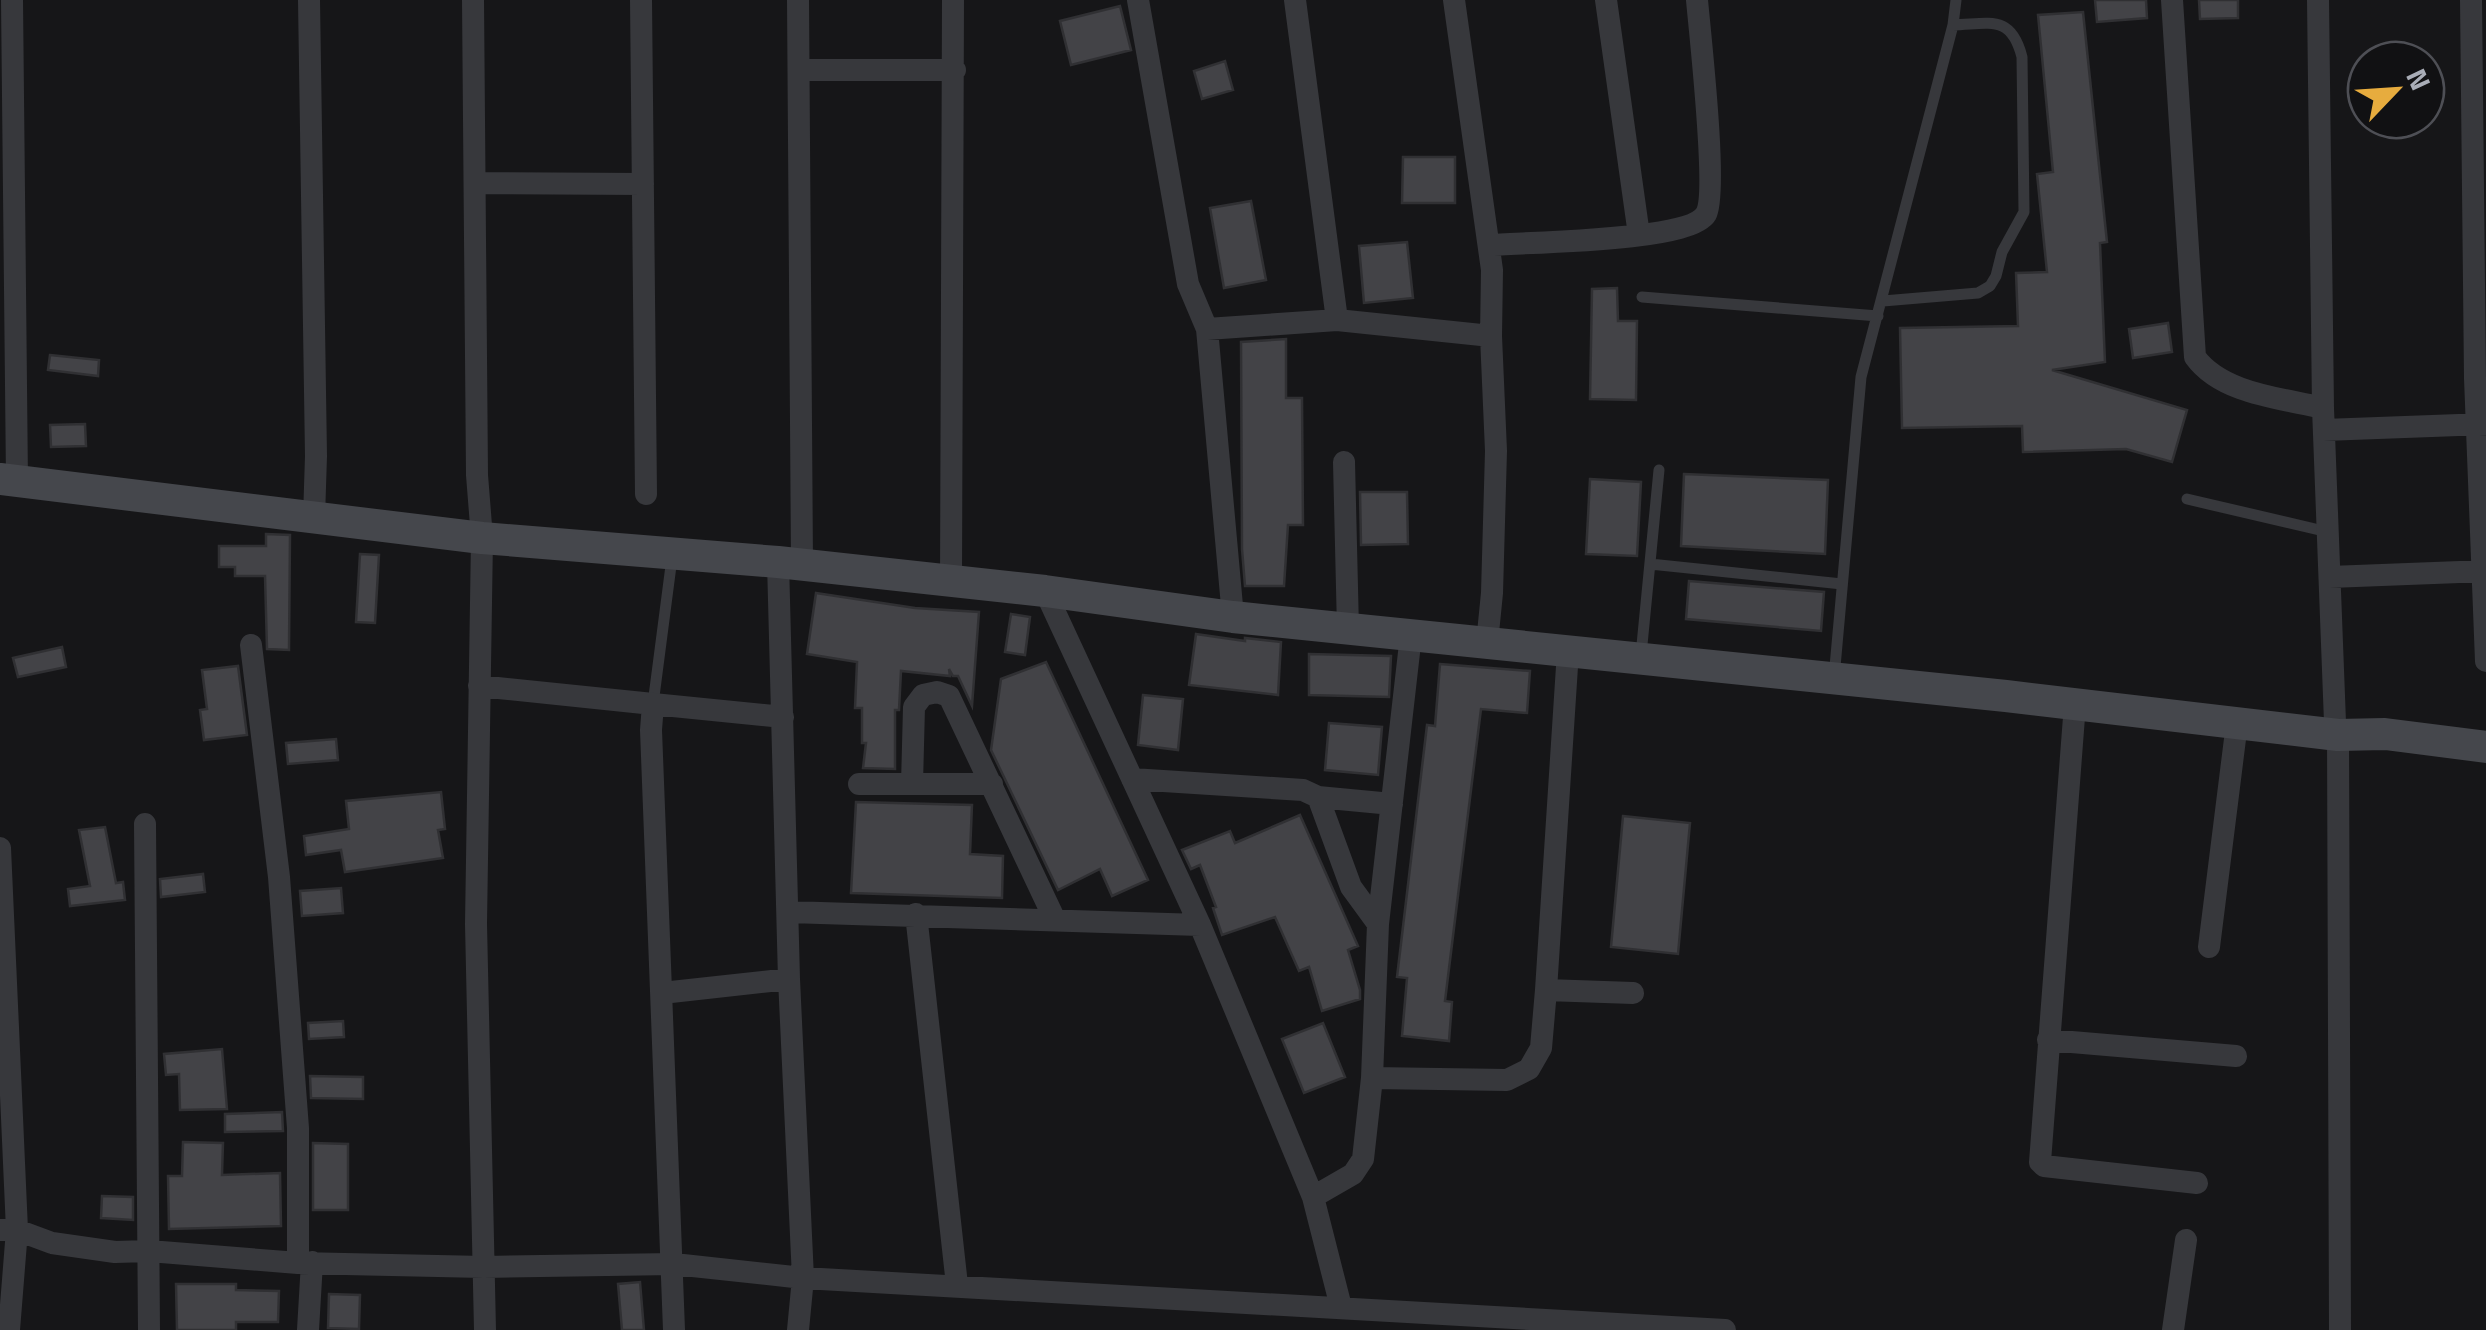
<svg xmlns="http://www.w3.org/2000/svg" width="2486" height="1330" viewBox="0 0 2486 1330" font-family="'Titillium Web',sans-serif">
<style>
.building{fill:#434347;stroke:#303033;stroke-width:2.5}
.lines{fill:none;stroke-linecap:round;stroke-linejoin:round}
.lane{stroke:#37383c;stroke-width:11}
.street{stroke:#37383c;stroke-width:22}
.secondary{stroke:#45474c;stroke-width:32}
</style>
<rect width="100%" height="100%" fill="#161618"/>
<path class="building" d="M2095,0H2146L2147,18L2097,22Z
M2199,0H2238V18L2200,19Z
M1120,6L1131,50L1071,65L1060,21Z
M2083,12L2107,242L2100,243L2105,362L2052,370L2187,410L2172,462L2126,449L2023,452L2022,426L1902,428L1900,328L2018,326L2016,273L2047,272L2037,174L2053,172L2038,15Z
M1225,61L1233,90L1202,99L1194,71Z
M1403,157H1455V203H1402Z
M1251,201L1266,280L1224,288L1210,208Z
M1407,242L1413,298L1364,303L1359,246Z
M1617,288L1618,321H1637L1636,400L1590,399L1592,289Z
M2168,323L2172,352L2133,358L2129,329Z
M1286,339V398H1302L1303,525H1288L1284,586H1245L1242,549L1241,342Z
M50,355L99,360L98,376L48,370Z
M85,424L86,446L51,447L50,425Z
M1684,474L1828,480L1825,554L1681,546Z
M1590,479L1641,482L1637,556L1586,554Z
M1360,492H1407L1408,544L1361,545Z
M266,534L290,535L289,650L267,649L265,576H235V567H219V546H266Z
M360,554L379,555L375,623L356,622Z
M1689,581L1824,592L1821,631L1686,619Z
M816,593L915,608L979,612L972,706L958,676H953L949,669L950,676L901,671L899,710H895V769L863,768L866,743H862V708H855L857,662L807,654Z
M1011,614L1030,617L1025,655L1005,652Z
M1196,634L1245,641V638L1281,642L1278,695L1189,685Z
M62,647L66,667L18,677L13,658Z
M1309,654L1391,656L1389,697L1309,695Z
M1046,662L1148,880L1112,896L1100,869L1058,890L991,750L1001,679Z
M1440,664L1530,671L1527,713L1481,709L1445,1001L1452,1002L1449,1041L1402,1036L1407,978L1397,977L1427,725L1435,726Z
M238,666L247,735L204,740L200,710L207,709L202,670Z
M1143,695L1183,699L1178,750L1138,745Z
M1329,723L1382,727L1378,775L1325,770Z
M336,739L338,760L288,764L286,743Z
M441,792L445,829L438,830L443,858L345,872L341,850L306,855L304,836L349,829L346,801Z
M856,802L972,805L970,854L1003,856L1002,898L851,893Z
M1300,815L1358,946L1348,950L1360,990V999L1322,1011L1309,967L1299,971L1275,917L1222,935L1213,908L1216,907L1200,865L1191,869L1182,850L1230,831L1235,843Z
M1623,816L1690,823L1678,954L1611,947Z
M105,827L116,883L123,882L125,900L70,906L68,889L90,886L79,830Z
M203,874L205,892L161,897L160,879Z
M341,888L343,913L302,916L300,891Z
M343,1021L344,1037L309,1039L308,1023Z
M1323,1023L1345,1077L1304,1093L1282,1039Z
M222,1049L227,1109L180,1110L179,1074L166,1075L164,1054Z
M310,1076L363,1077V1099L311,1098Z
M282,1112L283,1131L225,1132V1114Z
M183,1142L223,1143L222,1175L280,1173L281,1226L169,1229L168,1176H182Z
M313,1143L348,1144V1210H313Z
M102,1196L133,1197V1220L101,1218Z
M640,1282L644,1330H622L618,1284Z
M176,1284H236V1290L279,1291L278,1322H236V1330H177Z
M329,1294L360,1295L359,1329L328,1328Z"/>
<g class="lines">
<path class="lane" d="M1642,297L1878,316
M1883,301L1978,293L1990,286L1996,276L2002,252L2024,212L2022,57C2011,14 1990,24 1953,25
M2187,499L2328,532
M1650,564L1842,584
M1641,655L1659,470
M1834,678L1861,377L1953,25L1956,0
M653,704L672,558"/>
<path class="street" d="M12,0L17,481
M309,0L316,456L314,518
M473,0L477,475L482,538L476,924L485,1330
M641,0L646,494
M798,0L802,564
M1138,0L1188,284L1207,329L1233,617
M1295,0L1337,320
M1454,0L1492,270L1491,336L1496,451L1492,593L1487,643
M1606,0L1639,235
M2172,0L2195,357C2222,394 2281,398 2323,408
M2318,0L2323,408L2335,722L2338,735L2340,1330
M2471,0L2475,378L2486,661
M799,70H955
M475,183L643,184
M1489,245C1526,242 1689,242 1706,214C1718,193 1700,34 1697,0
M1207,329L1337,320L1491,336
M2324,430L2486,424
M1344,462L1348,629
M778,562L789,979L803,1278L798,1330
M2330,577L2486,571
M951,581L953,0
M1045,591L1200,925L1313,1197L1341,1307
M251,645L279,877L298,1128V1263
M1568,651L1546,990L1633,993
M479,686L653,704L651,730L674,1330
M653,704L783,717
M2075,704L2040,1162L2044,1166L2197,1183
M1132,779L1303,790L1318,797L1351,887L1378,924
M859,784H992
M912,784L914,707L923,695L937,692L949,696L1055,920
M1318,797L1392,804
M145,824L149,1330
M0,848L17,1230L9,1330
M789,912L1200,925
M916,914L957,1285
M2209,947L2237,723
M662,993L789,979
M2048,1040L2236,1056
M1372,1078L1507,1080L1529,1069L1541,1048L1546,990
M1313,1197L1353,1174L1363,1159L1372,1078L1378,924L1411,635
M0,1230H17L52,1243L115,1252L149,1251L298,1263L484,1267L674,1264L803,1278L1725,1330
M308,1330L312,1262
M2173,1330L2186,1240"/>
<path class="secondary" d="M0,479L482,538L778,562L1045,591L1233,617L2006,696L2338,735L2385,734L2486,747"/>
</g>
<g transform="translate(2396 90) rotate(65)"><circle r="48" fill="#111113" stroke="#4e4f55" stroke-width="2.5"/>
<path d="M0-8L18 38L0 25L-18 38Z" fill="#e7ac3e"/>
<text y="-15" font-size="28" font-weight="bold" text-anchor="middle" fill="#a9adb7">N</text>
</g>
</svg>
